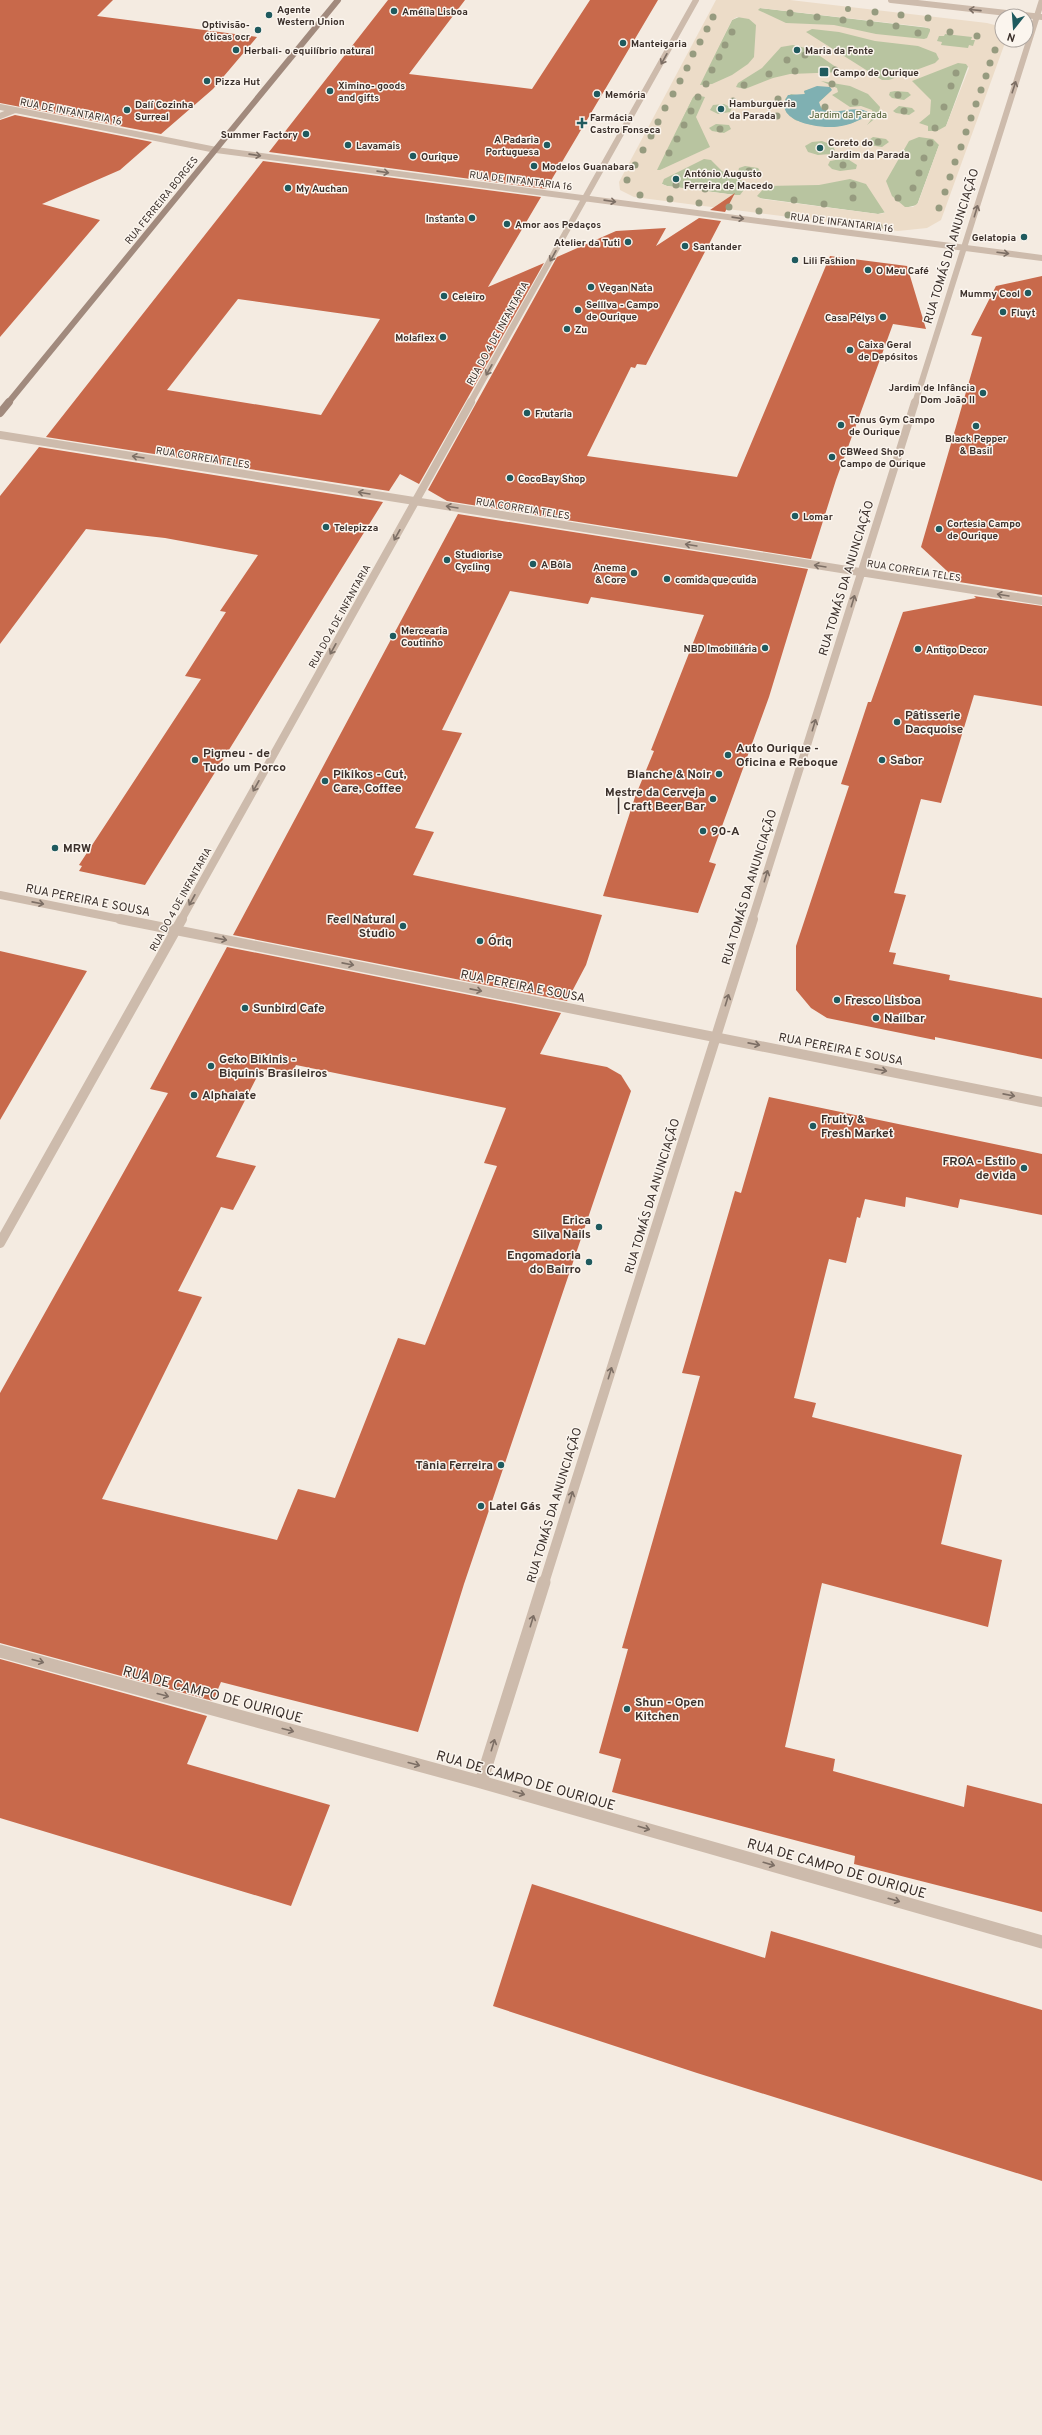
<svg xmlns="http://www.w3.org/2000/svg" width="1042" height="2435" viewBox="0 0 1042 2435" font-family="Overpass,sans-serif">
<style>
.green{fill:#b8c4a0}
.plaza{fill:#ecdcc8;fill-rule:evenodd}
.water{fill:#7fb0b2}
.building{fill:#c8694b;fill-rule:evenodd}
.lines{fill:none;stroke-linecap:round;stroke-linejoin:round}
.minor-far3{stroke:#cdbbac;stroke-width:6}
.minor-far2{stroke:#cdbbac;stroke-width:8}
.minor-far1{stroke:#cdbbac;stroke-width:10}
.minor{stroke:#cdbbac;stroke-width:13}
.secondary-far1{stroke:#a18a7d;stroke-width:6}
.secondary{stroke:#a18a7d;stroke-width:8}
.tree{fill:#969b7f}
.oneway{stroke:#7d6f65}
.poi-dot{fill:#1f5a5e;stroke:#fbf5ee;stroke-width:1.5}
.labels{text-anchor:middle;stroke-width:3;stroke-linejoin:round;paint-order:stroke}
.far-poi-label{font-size:10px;font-weight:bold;fill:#3b302b;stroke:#fbf5ee;text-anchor:start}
.far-street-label{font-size:10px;fill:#3b302b;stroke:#fbf5ee}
.far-park-label{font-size:10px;fill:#4a5a2e;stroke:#fbf5ee}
.street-label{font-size:12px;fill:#3b302b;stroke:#fbf5ee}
.poi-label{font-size:12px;font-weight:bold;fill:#3b302b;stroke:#fbf5ee;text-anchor:start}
.near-street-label{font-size:14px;fill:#3b302b;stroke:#fbf5ee}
</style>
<rect width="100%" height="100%" fill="#f4ebe1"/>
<path class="green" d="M760,8L980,34L917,205L878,214L667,186L662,184L656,169L732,20Z"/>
<path class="plaza" d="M716,0H790L987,23L1002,27V40H1006L941,220L927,228L898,231L634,197L620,190L619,182ZM760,8L925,27L930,29V31L927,38L924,39L876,34L834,25L786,23L758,10ZM737,17L749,19L756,25L754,57L748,64L732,75L712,84L700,85L732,20ZM812,29L839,32L875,41L918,46L936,53L939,59L935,63L889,80H882L806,32ZM945,34L972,37L971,40H975L973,46L969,45L968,48L941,45L942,42L937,41L939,36H944ZM793,45L810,49L843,72L790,74L773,78L745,89L736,87L738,83L762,68L781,47ZM958,63L966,64L969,68L946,126L937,131H928V126L919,123L930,114L931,100L912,81ZM821,81L850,86L868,94L880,107L878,116L867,125L874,116L872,110L861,106L850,107L832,95L838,92L837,88ZM811,89L831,91L819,102V105L825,110L836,113L863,110L867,116L852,123L834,127L812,125L795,120L786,112L785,99L791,94L802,96L805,95L804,91ZM895,91L908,92L911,95L904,100L892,98L889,95L890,92ZM696,95L705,97L696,117L710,147L660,170H657L693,97ZM724,104L732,108L730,112L718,114L710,110L713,105ZM899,106L912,108L915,111L909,115L896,113L893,111ZM716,124L729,125L731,129L724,133L712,131L709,128ZM873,137L886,139L889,142L882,147L869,145L866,142ZM919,137L933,139L939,145L918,203L913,207H905L892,196L886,181L909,141ZM822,141L832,145L835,150L830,154L818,155L808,152L805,146L812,142ZM846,158L857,165L856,169L840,171L832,169L828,165L830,161ZM704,159L711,160L722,171L746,183L747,186L740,195H735L667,186L662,184L664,179ZM745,166L758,168L760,171L753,176L741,174L738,172L739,168ZM850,179L866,184L885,213L878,214L762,199L757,196L766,186L819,185Z"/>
<path class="water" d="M817,86L830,87L832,90L819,102L821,108C837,117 853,104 868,112L867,116C857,122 846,126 834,127C818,128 771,121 788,95L805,94L804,91Z"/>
<path class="building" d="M0,0H113L97,16L257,37L213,89L161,134L0,103Z
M388,0H465L409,74L532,89L590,0H658L546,189L269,152Z
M15,115L152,142L120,170L42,204L100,220L0,337V120Z
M263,161L541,197L488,287L544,263L419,484L400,474L389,491L46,437ZM238,299L380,319L321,415L167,390Z
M735,193L725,212L710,210Z
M699,218L721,221L646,365L637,364L635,368L631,367L587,456L737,477L830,256L907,266L926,329L893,324L836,480L811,559L447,501L428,490L557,257L616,231L666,228L656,246Z
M1042,276V595L959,582L921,547L982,337L971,335L996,286Z
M39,447L383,502L145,885L79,871L82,866L79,865L201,679L185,676L226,612L220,611L258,555L165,538L86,529L0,644V496Z
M458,514L808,569L769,697L709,862L716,864L698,913L603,896L635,797L654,751L651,750L704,615L591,597L588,604L510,591L442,730L462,733L415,828L434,832L413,875L602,915L586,965L567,1001L233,935Z
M974,596L1042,606V706L974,695L941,803L921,799L894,893L906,895L889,952L896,953L893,964L950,975L949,980L1042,998V1059L935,1037V1040L827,1018L811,1008L796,990V946L849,786L841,784L868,702H871L903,612L976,598Z
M227,947L561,1013L540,1054L607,1067L621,1075L631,1091L464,1584L418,1732L221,1682L213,1701L0,1643V1393L168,1093L150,1089ZM296,1065L506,1108L484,1163L497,1166L425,1345L398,1338L335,1498L298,1489L277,1540L102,1499L202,1297L178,1291L221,1207L233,1210L256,1166L216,1157L261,1069L291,1075Z
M0,951L87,971L0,1120Z
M769,1097L1042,1154V1215L960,1199L958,1208L906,1197L905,1207L865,1199L860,1218L857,1217L846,1263L829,1259L794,1398L816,1403L812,1417L962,1455L941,1544L1002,1560L988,1627L822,1583L785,1747L835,1759L833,1771L964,1807L967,1785L1042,1804V1912L854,1864L855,1856L612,1792L621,1759L599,1753L628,1649L622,1648L700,1376L682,1373L735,1191L741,1193Z
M0,1659L207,1716L187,1764L330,1805L291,1906L0,1818Z
M532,1884L765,1958L771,1931L1042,2010V2181L697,2073L493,2006Z"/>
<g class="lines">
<path class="minor-far3" d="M891,0L1042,17
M0,107L216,150L1042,258
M0,116L15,110
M470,403L696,0
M915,403L1042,0"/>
<path class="minor-far2" d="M0,435L1042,601
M0,895L125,920
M181,920L471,402
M752,920L915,402"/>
<path class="minor-far1" d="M120,919L1042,1102
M0,1243L182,919
M544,1583L753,919"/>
<path class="minor" d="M0,1651L481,1782L1042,1942
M481,1782L544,1582"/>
<path class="secondary-far1" d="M8,403L338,0"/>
<path class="secondary" d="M0,413L9,402"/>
</g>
<g class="tree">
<circle cx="848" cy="9" r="3"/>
<circle cx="875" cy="12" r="3.5"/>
<circle cx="790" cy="13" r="3.5"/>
<circle cx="901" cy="15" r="3.5"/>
<circle cx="713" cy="17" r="3.5"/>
<circle cx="817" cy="17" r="3.5"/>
<circle cx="928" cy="18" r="3.5"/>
<circle cx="843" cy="20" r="3.5"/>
<circle cx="870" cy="23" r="3.5"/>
<circle cx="896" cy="26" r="3.5"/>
<circle cx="707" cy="29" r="3.5"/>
<circle cx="732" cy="32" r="3.5"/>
<circle cx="950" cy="32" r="3.5"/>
<circle cx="918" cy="33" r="3.5"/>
<circle cx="977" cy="36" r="3.5"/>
<circle cx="700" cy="42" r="3.5"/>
<circle cx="725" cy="45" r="3.5"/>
<circle cx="995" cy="50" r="3.5"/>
<circle cx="693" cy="54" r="3.5"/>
<circle cx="805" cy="55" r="3.5"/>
<circle cx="719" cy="57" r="3.5"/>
<circle cx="787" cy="60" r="3.5"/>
<circle cx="990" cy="63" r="3.5"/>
<circle cx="687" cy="68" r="3.5"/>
<circle cx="712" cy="70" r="3.5"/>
<circle cx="835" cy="70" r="3.5"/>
<circle cx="795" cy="71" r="3.5"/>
<circle cx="956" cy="73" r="3.5"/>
<circle cx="769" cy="74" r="3.5"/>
<circle cx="986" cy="76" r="3.5"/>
<circle cx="680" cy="81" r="3.5"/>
<circle cx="706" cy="84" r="3.5"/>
<circle cx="832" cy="84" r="3.5"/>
<circle cx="744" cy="85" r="3.5"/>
<circle cx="951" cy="86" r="3.5"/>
<circle cx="981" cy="90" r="3.5"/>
<circle cx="673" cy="94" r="3.5"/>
<circle cx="898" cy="95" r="3.5"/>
<circle cx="698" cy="97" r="3.5"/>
<circle cx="778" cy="99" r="3.5"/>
<circle cx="733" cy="101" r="3.5"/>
<circle cx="855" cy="102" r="3.5"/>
<circle cx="976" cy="104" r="3.5"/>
<circle cx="825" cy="107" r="3.5"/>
<circle cx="944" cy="107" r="3.5"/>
<circle cx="665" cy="108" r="3.5"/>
<circle cx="691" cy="111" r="3.5"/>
<circle cx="904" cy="111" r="3.5"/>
<circle cx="777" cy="116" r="3.5"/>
<circle cx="971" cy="118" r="3.5"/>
<circle cx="658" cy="122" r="3.5"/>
<circle cx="684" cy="125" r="3.5"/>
<circle cx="935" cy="128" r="3.5"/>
<circle cx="720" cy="129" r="3.5"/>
<circle cx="966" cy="132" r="3.5"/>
<circle cx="651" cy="136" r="3.5"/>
<circle cx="677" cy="139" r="3.5"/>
<circle cx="878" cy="142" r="3.5"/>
<circle cx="930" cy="143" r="3.5"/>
<circle cx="961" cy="147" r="3.5"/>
<circle cx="643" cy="150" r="3.5"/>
<circle cx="669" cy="153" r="3.5"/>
<circle cx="924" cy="158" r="3.5"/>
<circle cx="955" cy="162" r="3.5"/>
<circle cx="635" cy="165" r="3.5"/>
<circle cx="843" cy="165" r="3.5"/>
<circle cx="749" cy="171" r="3.5"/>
<circle cx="919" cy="173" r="3.5"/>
<circle cx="950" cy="177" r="3.5"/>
<circle cx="627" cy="180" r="3.5"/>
<circle cx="676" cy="185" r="3.5"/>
<circle cx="853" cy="185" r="3.5"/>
<circle cx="913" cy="188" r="3.5"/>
<circle cx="705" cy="189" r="3.5"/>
<circle cx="945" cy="192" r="3.5"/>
<circle cx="640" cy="195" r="3.5"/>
<circle cx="853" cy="198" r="3.5"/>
<circle cx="898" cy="198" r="3.5"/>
<circle cx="670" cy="199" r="3.5"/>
<circle cx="794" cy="200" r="3.5"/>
<circle cx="699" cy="203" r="3.5"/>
<circle cx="824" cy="204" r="3.5"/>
<circle cx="729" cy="207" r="3.5"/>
<circle cx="939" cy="208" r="3.5"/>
<circle cx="759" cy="211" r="3.5"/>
<circle cx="788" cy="215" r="3.5"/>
<circle cx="819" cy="219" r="3.5"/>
<circle cx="849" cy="223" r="3.5"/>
<circle cx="879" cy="227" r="3.5"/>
</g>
<defs><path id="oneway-shaft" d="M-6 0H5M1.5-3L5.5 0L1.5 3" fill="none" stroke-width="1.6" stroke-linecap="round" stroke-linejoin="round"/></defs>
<g class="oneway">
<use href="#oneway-shaft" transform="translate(975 10) rotate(-174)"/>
<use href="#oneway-shaft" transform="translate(664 59) rotate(119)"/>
<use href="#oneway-shaft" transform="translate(1014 87) rotate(-72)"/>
<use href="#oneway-shaft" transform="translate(255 155) rotate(8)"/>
<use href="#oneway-shaft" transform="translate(383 172) rotate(8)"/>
<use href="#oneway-shaft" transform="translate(610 201) rotate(8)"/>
<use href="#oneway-shaft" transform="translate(976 211) rotate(-73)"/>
<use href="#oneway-shaft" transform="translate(738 218) rotate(8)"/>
<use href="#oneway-shaft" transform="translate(1003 253) rotate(7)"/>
<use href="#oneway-shaft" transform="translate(553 256) rotate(119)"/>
<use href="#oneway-shaft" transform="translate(489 370) rotate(119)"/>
<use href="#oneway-shaft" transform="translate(138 457) rotate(-171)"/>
<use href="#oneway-shaft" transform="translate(364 493) rotate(-171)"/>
<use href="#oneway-shaft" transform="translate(452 507) rotate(-171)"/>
<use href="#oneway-shaft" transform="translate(397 535) rotate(119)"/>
<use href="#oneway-shaft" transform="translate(691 545) rotate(-171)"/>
<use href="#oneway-shaft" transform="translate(820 566) rotate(-171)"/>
<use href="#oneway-shaft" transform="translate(1003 595) rotate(-171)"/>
<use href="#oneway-shaft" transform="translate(853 601) rotate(-73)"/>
<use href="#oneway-shaft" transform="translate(333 649) rotate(119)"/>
<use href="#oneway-shaft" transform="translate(814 725) rotate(-73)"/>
<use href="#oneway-shaft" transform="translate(256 786) rotate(119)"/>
<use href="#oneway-shaft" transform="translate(766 876) rotate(-73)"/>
<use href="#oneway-shaft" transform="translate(192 900) rotate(119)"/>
<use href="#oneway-shaft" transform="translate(38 903) rotate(11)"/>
<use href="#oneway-shaft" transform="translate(221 939) rotate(11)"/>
<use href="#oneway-shaft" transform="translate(348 964) rotate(11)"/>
<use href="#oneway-shaft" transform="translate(476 990) rotate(11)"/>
<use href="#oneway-shaft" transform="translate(727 1000) rotate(-73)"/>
<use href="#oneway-shaft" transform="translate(754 1044) rotate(11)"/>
<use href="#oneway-shaft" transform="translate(881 1070) rotate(11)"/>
<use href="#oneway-shaft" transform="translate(1009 1095) rotate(11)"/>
<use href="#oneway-shaft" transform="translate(610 1373) rotate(-73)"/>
<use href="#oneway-shaft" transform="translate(571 1497) rotate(-73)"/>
<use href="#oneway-shaft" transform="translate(532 1621) rotate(-73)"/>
<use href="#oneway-shaft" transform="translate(38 1661) rotate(15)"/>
<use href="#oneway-shaft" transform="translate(163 1695) rotate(15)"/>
<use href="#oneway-shaft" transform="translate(288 1730) rotate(15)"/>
<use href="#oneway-shaft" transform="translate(493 1745) rotate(-73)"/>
<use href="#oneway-shaft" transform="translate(414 1764) rotate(15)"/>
<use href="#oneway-shaft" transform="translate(519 1793) rotate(16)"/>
<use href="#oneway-shaft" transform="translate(644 1828) rotate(16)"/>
<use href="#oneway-shaft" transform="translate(769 1864) rotate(16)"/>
<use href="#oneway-shaft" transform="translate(894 1900) rotate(16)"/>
</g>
<g class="poi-dot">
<circle cx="394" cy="11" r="4"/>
<circle cx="269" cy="15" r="4"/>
<circle cx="258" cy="30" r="4"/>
<circle cx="623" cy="43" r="4"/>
<circle cx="236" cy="50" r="4"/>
<circle cx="797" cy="50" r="4"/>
<rect x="819" y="67" width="10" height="10" rx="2"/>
<circle cx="207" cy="81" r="4"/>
<circle cx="330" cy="91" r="4"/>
<circle cx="597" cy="94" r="4"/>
<circle cx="721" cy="109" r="4"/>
<circle cx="127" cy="110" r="4"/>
<path d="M580 117h4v4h4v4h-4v4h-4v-4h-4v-4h4z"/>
<circle cx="306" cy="134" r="4"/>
<circle cx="348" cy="145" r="4"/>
<circle cx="547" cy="145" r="4"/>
<circle cx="820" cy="148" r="4"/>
<circle cx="413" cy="156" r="4"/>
<circle cx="534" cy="166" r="4"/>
<circle cx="676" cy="179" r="4"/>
<circle cx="288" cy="188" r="4"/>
<circle cx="472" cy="218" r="4"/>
<circle cx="507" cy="224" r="4"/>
<circle cx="1024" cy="237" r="4"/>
<circle cx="628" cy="242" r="4"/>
<circle cx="685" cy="246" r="4"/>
<circle cx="795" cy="260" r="4"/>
<circle cx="868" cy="270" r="4"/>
<circle cx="591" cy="287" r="4"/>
<circle cx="1028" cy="293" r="4"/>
<circle cx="444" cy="296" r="4"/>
<circle cx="578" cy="310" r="4"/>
<circle cx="1003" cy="312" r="4"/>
<circle cx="883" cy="317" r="4"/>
<circle cx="567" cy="329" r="4"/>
<circle cx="443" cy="337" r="4"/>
<circle cx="850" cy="350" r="4"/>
<circle cx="983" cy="393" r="4"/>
<circle cx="527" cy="413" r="4"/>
<circle cx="841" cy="425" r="4"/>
<circle cx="976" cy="426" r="4"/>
<circle cx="832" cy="457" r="4"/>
<circle cx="510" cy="478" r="4"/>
<circle cx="795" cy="516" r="4"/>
<circle cx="326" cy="527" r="4"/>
<circle cx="939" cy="529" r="4"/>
<circle cx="447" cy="560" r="4"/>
<circle cx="533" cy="564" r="4"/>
<circle cx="634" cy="573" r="4"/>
<circle cx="667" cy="579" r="4"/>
<circle cx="393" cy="636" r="4"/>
<circle cx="765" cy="648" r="4"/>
<circle cx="918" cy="649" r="4"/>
<circle cx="897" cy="722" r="4"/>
<circle cx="728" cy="755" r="4"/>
<circle cx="195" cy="760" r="4"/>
<circle cx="882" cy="760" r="4"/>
<circle cx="719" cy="774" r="4"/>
<circle cx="325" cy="781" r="4"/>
<circle cx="713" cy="799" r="4"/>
<circle cx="703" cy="831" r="4"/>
<circle cx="55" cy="848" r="4"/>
<circle cx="403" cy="926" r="4"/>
<circle cx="480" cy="941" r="4"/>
<circle cx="837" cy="1000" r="4"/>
<circle cx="245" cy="1008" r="4"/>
<circle cx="876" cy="1018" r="4"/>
<circle cx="211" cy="1066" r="4"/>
<circle cx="194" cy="1095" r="4"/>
<circle cx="813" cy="1126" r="4"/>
<circle cx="1024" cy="1168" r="4"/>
<circle cx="599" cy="1227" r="4"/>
<circle cx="589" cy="1262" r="4"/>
<circle cx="501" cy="1465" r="4"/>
<circle cx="481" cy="1506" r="4"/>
<circle cx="627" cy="1709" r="4"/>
</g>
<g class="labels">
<g class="far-poi-label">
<text x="277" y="13">Agente<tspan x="277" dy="12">Western Union</tspan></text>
<text x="402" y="15">Amélia Lisboa</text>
<text x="250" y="28" text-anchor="end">Optivisão-<tspan x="250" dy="12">óticas ocr</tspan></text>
<text x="631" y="47">Manteigaria</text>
<text x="244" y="54">Herbali- o equilíbrio natural</text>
<text x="805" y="54">Maria da Fonte</text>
<text x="833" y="76">Campo de Ourique</text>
<text x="215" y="85">Pizza Hut</text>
<text x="338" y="89">Ximino- goods<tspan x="338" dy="12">and gifts</tspan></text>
<text x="605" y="98">Memória</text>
<text x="729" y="107">Hamburgueria<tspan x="729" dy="12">da Parada</tspan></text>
<text x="135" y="108">Dalí Cozinha<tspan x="135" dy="12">Surreal</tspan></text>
<text x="590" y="121">Farmácia<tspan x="590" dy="12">Castro Fonseca</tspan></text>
<text x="298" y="138" text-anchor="end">Summer Factory</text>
<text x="539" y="143" text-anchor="end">A Padaria<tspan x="539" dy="12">Portuguesa</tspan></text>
<text x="828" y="146">Coreto do<tspan x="828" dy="12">Jardim da Parada</tspan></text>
<text x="356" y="149">Lavamais</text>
<text x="421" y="160">Ourique</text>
<text x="542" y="170">Modelos Guanabara</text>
<text x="684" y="177">António Augusto<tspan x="684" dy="12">Ferreira de Macedo</tspan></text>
<text x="296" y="192">My Auchan</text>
<text x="464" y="222" text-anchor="end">Instanta</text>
<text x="515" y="228">Amor aos Pedaços</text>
<text x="1016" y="241" text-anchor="end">Gelatopia</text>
<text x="620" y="246" text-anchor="end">Atelier da Tuti</text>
<text x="693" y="250">Santander</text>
<text x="803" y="264">Lili Fashion</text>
<text x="876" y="274">O Meu Café</text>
<text x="599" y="291">Vegan Nata</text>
<text x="1020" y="297" text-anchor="end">Mummy Cool</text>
<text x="452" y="300">Celeiro</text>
<text x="586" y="308">Selllva - Campo<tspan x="586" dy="12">de Ourique</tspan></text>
<text x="1011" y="316">Fluyt</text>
<text x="875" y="321" text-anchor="end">Casa Pélys</text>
<text x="575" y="333">Zu</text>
<text x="435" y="341" text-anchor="end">Molaflex</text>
<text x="858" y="348">Caixa Geral<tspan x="858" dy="12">de Depósitos</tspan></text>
<text x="975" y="391" text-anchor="end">Jardim de Infância<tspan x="975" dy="12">Dom João II</tspan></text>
<text x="535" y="417">Frutaria</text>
<text x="849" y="423">Tonus Gym Campo<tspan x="849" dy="12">de Ourique</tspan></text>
<text x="976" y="442" text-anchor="middle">Black Pepper<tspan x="976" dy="12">&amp; Basil</tspan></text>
<text x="840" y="455">CBWeed Shop<tspan x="840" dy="12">Campo de Ourique</tspan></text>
<text x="518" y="482">CocoBay Shop</text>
<text x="803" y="520">Lomar</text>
<text x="947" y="527">Cortesia Campo<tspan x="947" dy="12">de Ourique</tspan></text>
<text x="334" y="531">Telepizza</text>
<text x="455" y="558">Studiorise<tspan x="455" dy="12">Cycling</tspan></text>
<text x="541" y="568">A Bôla</text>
<text x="626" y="571" text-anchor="end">Anema<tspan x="626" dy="12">&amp; Core</tspan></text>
<text x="675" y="583">comida que cuida</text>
<text x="401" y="634">Mercearia<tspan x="401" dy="12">Coutinho</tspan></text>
<text x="757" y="652" text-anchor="end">NBD Imobiliária</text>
<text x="926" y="653">Antigo Decor</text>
</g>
<g class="far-street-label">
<text transform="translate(71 111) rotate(11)" y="4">RUA DE INFANTARIA 16</text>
<text transform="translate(521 180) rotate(7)" y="4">RUA DE INFANTARIA 16</text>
<text transform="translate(161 200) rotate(-51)" y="4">RUA FERREIRA BORGES</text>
<text transform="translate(842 222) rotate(7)" y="4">RUA DE INFANTARIA 16</text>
<text transform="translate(497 333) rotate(-61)" y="4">RUA DO 4 DE INFANTARIA</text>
<text transform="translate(203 457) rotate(9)" y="4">RUA CORREIA TELES</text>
<text transform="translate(523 508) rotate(9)" y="4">RUA CORREIA TELES</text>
<text transform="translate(914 570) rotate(9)" y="4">RUA CORREIA TELES</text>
<text transform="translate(339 616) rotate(-61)" y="4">RUA DO 4 DE INFANTARIA</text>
<text transform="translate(180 899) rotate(-61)" y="4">RUA DO 4 DE INFANTARIA</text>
</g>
<g class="far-park-label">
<text x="848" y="118">Jardim da Parada</text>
</g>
<g class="street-label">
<text transform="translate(951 246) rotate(-73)" y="4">RUA TOMÁS DA ANUNCIAÇÃO</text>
<text transform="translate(846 578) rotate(-73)" y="4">RUA TOMÁS DA ANUNCIAÇÃO</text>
<text transform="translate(749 887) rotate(-73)" y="4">RUA TOMÁS DA ANUNCIAÇÃO</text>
<text transform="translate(88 900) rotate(11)" y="4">RUA PEREIRA E SOUSA</text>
<text transform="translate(523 986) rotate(11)" y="4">RUA PEREIRA E SOUSA</text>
<text transform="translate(841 1049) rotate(11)" y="4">RUA PEREIRA E SOUSA</text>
<text transform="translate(652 1196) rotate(-73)" y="4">RUA TOMÁS DA ANUNCIAÇÃO</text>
<text transform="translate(554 1505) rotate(-73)" y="4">RUA TOMÁS DA ANUNCIAÇÃO</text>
</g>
<g class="poi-label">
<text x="905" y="719">Pâtisserie<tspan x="905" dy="14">Dacquoise</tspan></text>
<text x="736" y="752">Auto Ourique -<tspan x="736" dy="14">Oficina e Reboque</tspan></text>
<text x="203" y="757">Pigmeu - de<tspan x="203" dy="14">Tudo um Porco</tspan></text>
<text x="890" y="764">Sabor</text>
<text x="333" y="778">Pikikos - Cut,<tspan x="333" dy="14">Care, Coffee</tspan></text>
<text x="711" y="778" text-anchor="end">Blanche &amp; Noir</text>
<text x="705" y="796" text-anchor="end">Mestre da Cerveja<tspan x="705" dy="14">| Craft Beer Bar</tspan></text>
<text x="711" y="835">90-A</text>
<text x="63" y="852">MRW</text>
<text x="395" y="923" text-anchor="end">Feel Natural<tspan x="395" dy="14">Studio</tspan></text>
<text x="488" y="945">Óriq</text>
<text x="845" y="1004">Fresco Lisboa</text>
<text x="253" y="1012">Sunbird Cafe</text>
<text x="884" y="1022">Nailbar</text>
<text x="219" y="1063">Geko Bikinis -<tspan x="219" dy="14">Biquinis Brasileiros</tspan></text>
<text x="202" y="1099">Alphaiate</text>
<text x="821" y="1123">Fruity &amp;<tspan x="821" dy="14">Fresh Market</tspan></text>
<text x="1016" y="1165" text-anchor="end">FROA - Estilo<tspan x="1016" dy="14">de vida</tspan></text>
<text x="591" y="1224" text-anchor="end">Erica<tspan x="591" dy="14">Silva Nails</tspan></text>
<text x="581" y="1259" text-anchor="end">Engomadoria<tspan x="581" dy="14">do Bairro</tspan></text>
<text x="493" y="1469" text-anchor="end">Tânia Ferreira</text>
<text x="489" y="1510">Latel Gás</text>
<text x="635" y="1706">Shun - Open<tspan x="635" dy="14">Kitchen</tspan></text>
</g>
<g class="near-street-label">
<text transform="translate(213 1694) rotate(15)" y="5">RUA DE CAMPO DE OURIQUE</text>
<text transform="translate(526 1780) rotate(16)" y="5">RUA DE CAMPO DE OURIQUE</text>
<text transform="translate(837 1868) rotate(16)" y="5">RUA DE CAMPO DE OURIQUE</text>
</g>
</g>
<g transform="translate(1014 28) rotate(197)"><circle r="19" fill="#fbf5ee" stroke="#aea6a0"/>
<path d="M0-3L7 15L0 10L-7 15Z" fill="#1f5a5e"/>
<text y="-6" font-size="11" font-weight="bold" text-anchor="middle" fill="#3b302b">N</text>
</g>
</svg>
